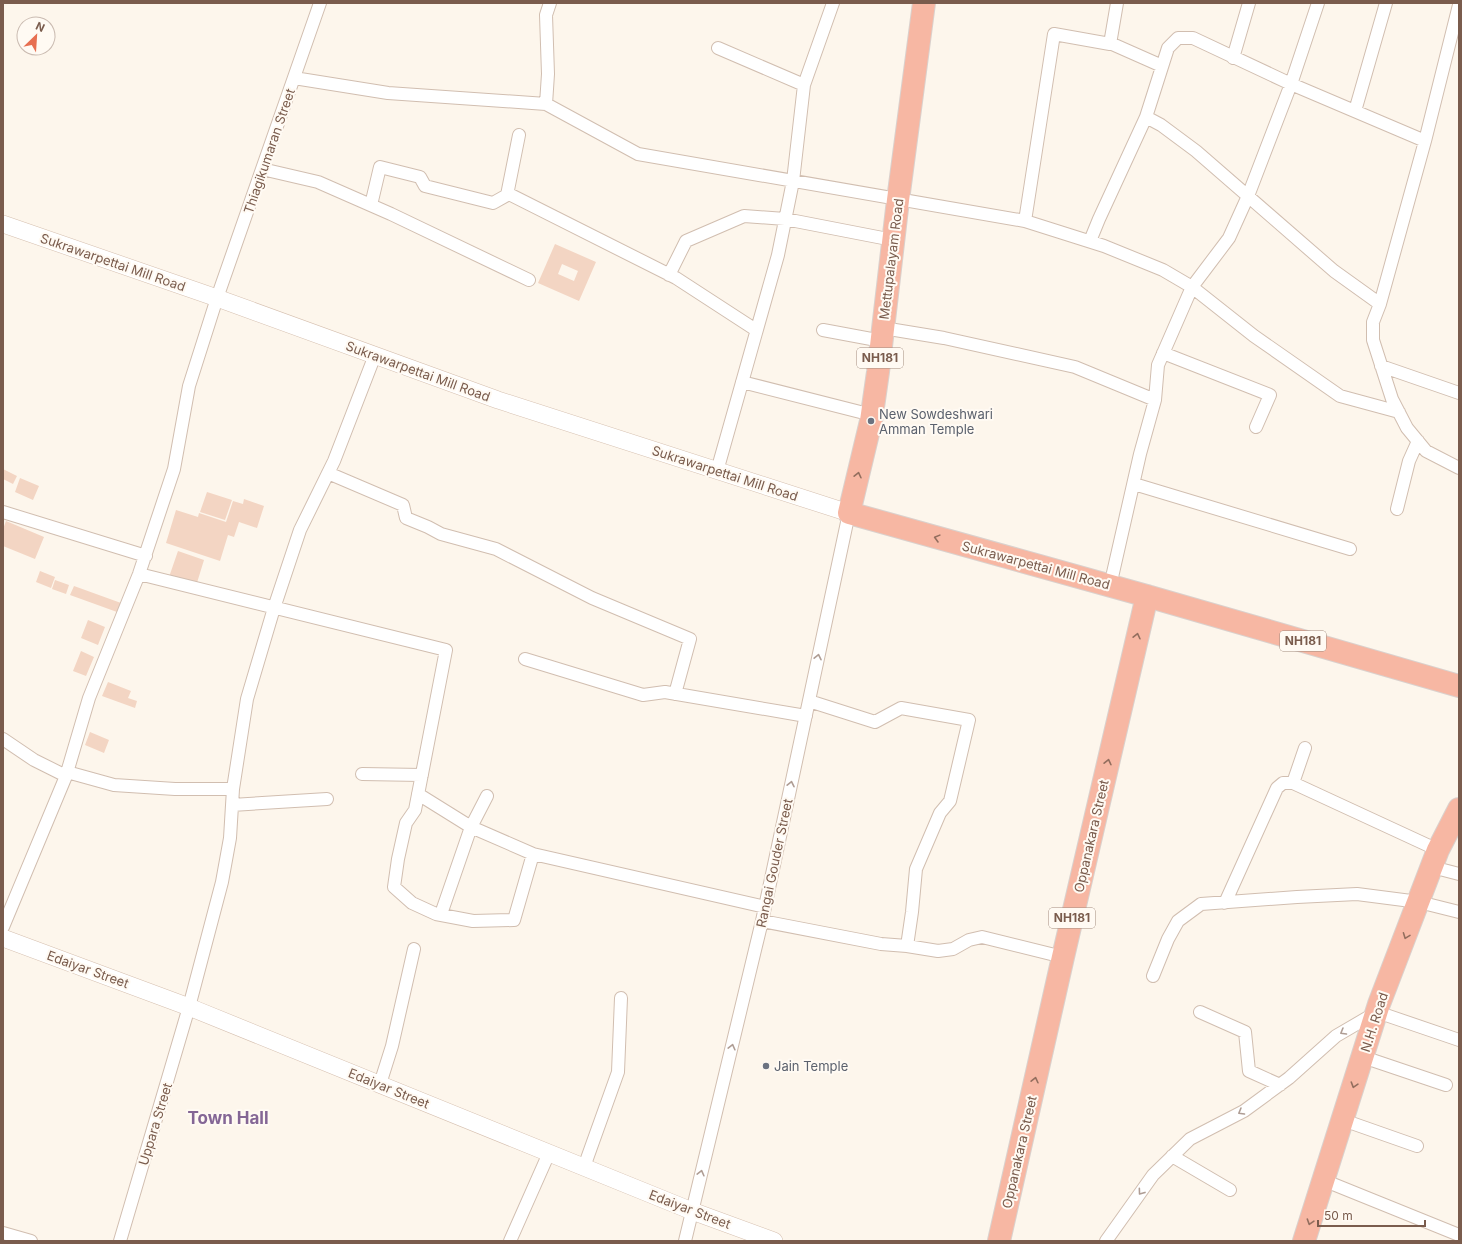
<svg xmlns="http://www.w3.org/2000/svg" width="1462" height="1244" viewBox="0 0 1462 1244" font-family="Inter,sans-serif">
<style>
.building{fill:#f3d5c3;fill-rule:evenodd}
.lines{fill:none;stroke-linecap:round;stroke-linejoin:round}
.street-casing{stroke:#d1beb0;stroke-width:14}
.secondary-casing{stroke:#d6c0b0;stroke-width:18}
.highway-casing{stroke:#dad1cd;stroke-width:24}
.street{stroke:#fff;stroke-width:12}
.secondary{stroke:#fff;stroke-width:17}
.highway{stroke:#f7b7a3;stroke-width:22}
.oneway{stroke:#936e5e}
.oneway2{stroke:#af9d94}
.worship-dot{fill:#6b7280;stroke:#fffaf3;stroke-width:1.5}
.labels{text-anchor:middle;stroke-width:4;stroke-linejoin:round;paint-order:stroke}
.shield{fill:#fffaf3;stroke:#a28b7f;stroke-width:1}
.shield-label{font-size:12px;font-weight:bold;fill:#7a5c4d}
.street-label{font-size:13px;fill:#7a5c4d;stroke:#fffaf3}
.worship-label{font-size:13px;fill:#5b616d;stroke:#fffaf3;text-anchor:start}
.district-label{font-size:17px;font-weight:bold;fill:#846695;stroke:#fffaf3}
</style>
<rect width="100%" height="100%" fill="#fdf6ec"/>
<path class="building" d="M555,244L596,262L579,301L538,283ZM562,264L578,271L574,281L558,274Z
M3,469L17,476L13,484L3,479Z
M20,478L39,486L33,500L15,492Z
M207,492L232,500L225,520L200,512Z
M244,499L264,506L257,528L239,522L234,537L228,535L220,561L166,543L176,510L198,517L199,513L226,522L233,501L243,504Z
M6,521L44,537L35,559L3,546V529Z
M178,551L204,560L196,586L169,577Z
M40,571L55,577L51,588L36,582Z
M55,580L69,585L66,594L52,589Z
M74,586L121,603L117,612L70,595Z
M88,620L105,627L98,645L81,638Z
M81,651L94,657L86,676L73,671Z
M108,682L131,691L128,698L137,701L135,708L102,696Z
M90,732L109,740L104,753L85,745Z"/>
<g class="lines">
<defs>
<path id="street" d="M1110,43L1162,66
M718,48L804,85L833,3
M1233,58L1249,3
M294,78L388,93L546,104L638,154L1025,221L1104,246L1163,270L1192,287L1254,336L1340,396L1399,412
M546,104L548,74L546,15L550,3
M1355,111L1386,3
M1146,117L1161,125L1196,151L1334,271L1380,304L1373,322V340L1392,399L1407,428L1426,451L1459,468
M262,169L318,182L391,214L529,280
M507,195L519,135
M371,205L380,167L420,177L425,186L493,203L509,194L676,278L756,330
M1025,221L1054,34L1110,44L1117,3
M1090,241L1099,219L1146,117L1168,48L1178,38H1193L1291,84L1425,141
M669,275L686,241L744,216L785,219L893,240
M1380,304L1425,141L1459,5
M883,328L944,338L1075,367L1155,400
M823,330L882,341
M1163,353L1270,395L1256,427
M1381,366L1459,393
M742,382L872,415
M717,471L778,255L793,181L804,85
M328,473L403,505L406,518L428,527L441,534L496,549L592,598L690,639L675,694
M1134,484L1350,549
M1397,509L1409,461L1418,441
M3,512L146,556
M139,574L446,650L415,810L406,823L398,859L394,887L412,903L436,914L473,921L514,920L533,854
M1110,586L1140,454L1155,400L1158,365L1192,287L1229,238L1248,196L1291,84L1318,3
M525,659L643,695L665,692L806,716
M809,701L875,722L901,708L969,720L950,801L940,813L916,869L912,912L907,946
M3,739L34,760L66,776
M67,772L114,785L175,789H233
M362,774L422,775
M1293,783L1305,748
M418,794L471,827L533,854L765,907
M232,805L327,799
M1432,867L1459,874
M1225,903L1277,788L1283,783H1293L1438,850
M441,914L471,827L487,796
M762,921L881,944L907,946L938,951L953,949L969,940L982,937L1063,957
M3,927L66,776L89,698L139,574L174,469L189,386L217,298L320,3
M1153,976L1168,939L1178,921L1201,904L1297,897L1357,894L1419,902L1459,912
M1200,1012L1245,1032L1249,1071L1280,1085
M1363,1057L1446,1085
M380,1084L392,1046L414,949
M1343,1120L1417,1146
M1172,1156L1230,1190
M584,1167L618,1072L621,998
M1323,1180L1459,1235
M3,1233L31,1241
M120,1241L189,1007L222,882L230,838L233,789L247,699L274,608L300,530L334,461L375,355
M510,1241L549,1153
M685,1241L762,921L849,513
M1106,1241L1153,1175L1190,1139L1244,1111L1289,1078L1336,1036L1377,1012L1459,1040"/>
<path id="secondary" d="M3,224L217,298L498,400L849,513
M3,938L189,1007L692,1211L774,1241"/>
<path id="highway" d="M924,3L898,200L878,372L871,421L849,513L1147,596L1459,686
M999,1241L1063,957L1147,596
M1304,1241L1379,1004L1438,850L1459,809"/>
</defs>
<use href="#street" class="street-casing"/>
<use href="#secondary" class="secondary-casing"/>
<use href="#highway" class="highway-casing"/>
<use href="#street" class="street"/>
<use href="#secondary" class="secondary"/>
<use href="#highway" class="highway"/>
</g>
<defs><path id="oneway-chevron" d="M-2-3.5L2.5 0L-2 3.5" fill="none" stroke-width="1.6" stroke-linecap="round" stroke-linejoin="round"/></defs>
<g class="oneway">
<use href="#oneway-chevron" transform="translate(858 475) rotate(-77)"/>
<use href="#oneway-chevron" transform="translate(937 538) rotate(-165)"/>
<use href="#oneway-chevron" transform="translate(1137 636) rotate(-77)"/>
<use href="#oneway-chevron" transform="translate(1108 762) rotate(-77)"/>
<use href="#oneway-chevron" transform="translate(1406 936) rotate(111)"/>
<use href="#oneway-chevron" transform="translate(1035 1080) rotate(-77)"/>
<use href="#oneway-chevron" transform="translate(1354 1085) rotate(107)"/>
<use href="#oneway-chevron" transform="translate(1310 1222) rotate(108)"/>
</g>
<g class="oneway2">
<use href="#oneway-chevron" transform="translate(818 657) rotate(-78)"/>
<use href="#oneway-chevron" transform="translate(791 784) rotate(-78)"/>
<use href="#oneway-chevron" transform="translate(1343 1032) rotate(150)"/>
<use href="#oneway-chevron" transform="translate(732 1047) rotate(-76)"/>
<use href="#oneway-chevron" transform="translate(1241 1112) rotate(150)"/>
<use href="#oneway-chevron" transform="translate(701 1173) rotate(-76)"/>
<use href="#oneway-chevron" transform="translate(1141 1192) rotate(126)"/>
</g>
<g class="worship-dot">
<circle cx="871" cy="421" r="4"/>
<circle cx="766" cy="1066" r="4"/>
</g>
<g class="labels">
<g class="shield">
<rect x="857" y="348" width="46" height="20" rx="3"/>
<rect x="1280" y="631" width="46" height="20" rx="3"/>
<rect x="1049" y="908" width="46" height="20" rx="3"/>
</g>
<g class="shield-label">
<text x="880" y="362">NH181</text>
<text x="1303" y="645">NH181</text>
<text x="1072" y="922">NH181</text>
</g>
<g class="street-label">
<text transform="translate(269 151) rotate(-71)" y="5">Thiagikumaran Street</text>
<text transform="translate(891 259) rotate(-83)" y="5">Mettupalayam Road</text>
<text transform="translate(113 262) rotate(19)" y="5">Sukrawarpettai Mill Road</text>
<text transform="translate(418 371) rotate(20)" y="5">Sukrawarpettai Mill Road</text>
<text transform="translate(725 473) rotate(18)" y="5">Sukrawarpettai Mill Road</text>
<text transform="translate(1036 565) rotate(15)" y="5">Sukrawarpettai Mill Road</text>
<text transform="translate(1091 836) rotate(-77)" y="5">Oppanakara Street</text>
<text transform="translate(774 863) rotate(-78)" y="5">Rangai Gouder Street</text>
<text transform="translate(88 969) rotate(20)" y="5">Edaiyar Street</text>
<text transform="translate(1374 1022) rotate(-72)" y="5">N.H. Road</text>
<text transform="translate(389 1088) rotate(22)" y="5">Edaiyar Street</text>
<text transform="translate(155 1124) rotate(-73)" y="5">Uppara Street</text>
<text transform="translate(1019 1152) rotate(-77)" y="5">Oppanakara Street</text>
<text transform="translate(690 1209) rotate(21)" y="5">Edaiyar Street</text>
</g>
<g class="worship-label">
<text x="879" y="419">New Sowdeshwari<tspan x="879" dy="15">Amman Temple</tspan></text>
<text x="774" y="1071">Jain Temple</text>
</g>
<g class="district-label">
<text x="228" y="1124">Town Hall</text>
</g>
</g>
<rect width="1462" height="1244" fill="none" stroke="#7a5c4d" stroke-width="8"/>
<g transform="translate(36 36) rotate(25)"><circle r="19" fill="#fffaf3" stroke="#cabbb1"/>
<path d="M0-3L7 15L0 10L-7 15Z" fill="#e76f51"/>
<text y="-6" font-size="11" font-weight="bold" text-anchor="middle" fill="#7a5c4d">N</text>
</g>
<path d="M1318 1220v6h107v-6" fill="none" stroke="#7a5c4d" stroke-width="2"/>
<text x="1324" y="1220" font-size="12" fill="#7a5c4d" stroke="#fffaf3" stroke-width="3" paint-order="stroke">50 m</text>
</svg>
